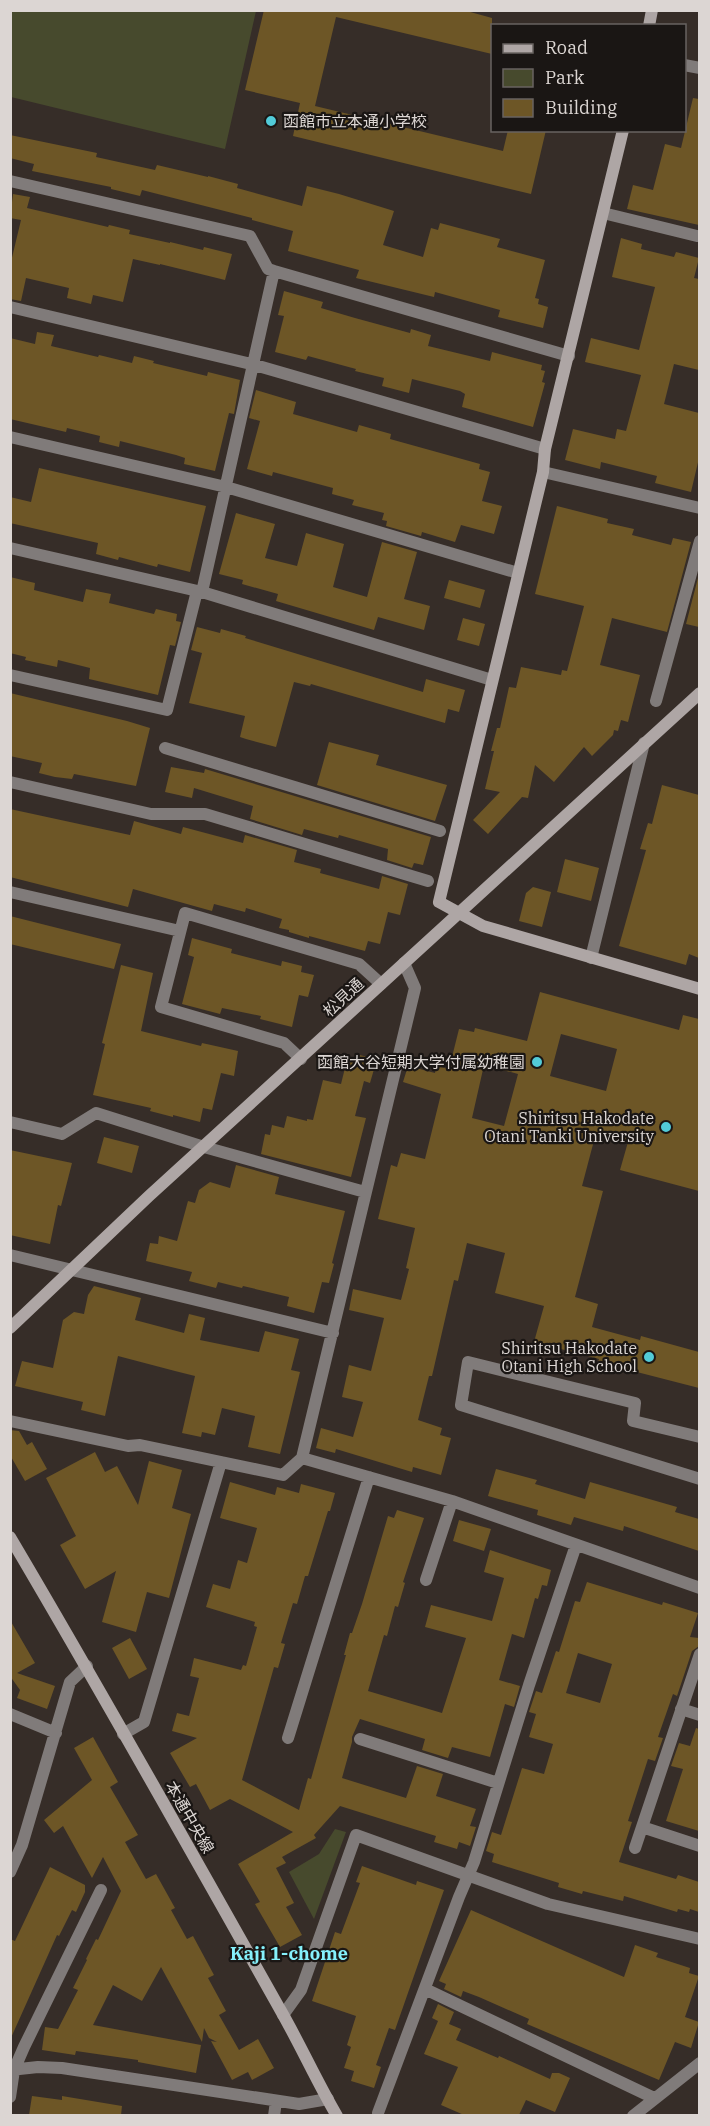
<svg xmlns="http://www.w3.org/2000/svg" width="710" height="2126" viewBox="0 0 710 2126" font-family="'IBM Plex Serif','Noto Sans JP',serif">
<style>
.green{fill:#474a2d}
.building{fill:#6d5626;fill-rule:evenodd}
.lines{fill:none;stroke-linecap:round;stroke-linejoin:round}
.lane{stroke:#807b7a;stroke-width:12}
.street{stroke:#807b7a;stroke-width:12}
.secondary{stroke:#aea6a5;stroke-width:12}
.poi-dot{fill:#52cbd8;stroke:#1a1614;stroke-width:2}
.labels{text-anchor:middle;stroke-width:4.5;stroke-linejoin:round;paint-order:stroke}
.poi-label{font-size:16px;fill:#dcd6d3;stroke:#1a1614;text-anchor:end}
.street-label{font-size:16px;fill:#dcd6d3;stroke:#1a1614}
.neighbourhood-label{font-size:18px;font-weight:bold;fill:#85f0fb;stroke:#1a1614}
</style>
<rect width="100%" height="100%" fill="#362d28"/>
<path class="green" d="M11,10L256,11L225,149L11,97Z
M335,1829L346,1832L314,1919L289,1872L319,1854Z"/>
<path class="building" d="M264,10H463L492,18V54L336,17L315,106L503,151L508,130H546L531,194L293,136L300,103L245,90Z
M693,98L699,99V225L627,209L633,185L653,190L665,144L681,148Z
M10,135L97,153L96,157L155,170L157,165L208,177V176L238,184L237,188L302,206L307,186L339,194L394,211L383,245L423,257L431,228L438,230L440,223L500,239L497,247L545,260L535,298L539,299L538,304L548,307L543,328L498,317L500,310L435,292L434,297L356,278L359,270L288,251L293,231L252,220V218L142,190L140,196L111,189V187L32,171L34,164L10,158Z
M13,194L30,197L27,208L108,227L109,225L130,230L129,234L170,243V242L203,250L204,247L232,254L225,280L160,264V265L133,259L123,302L93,295L91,304L67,298L69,288L26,278L21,301L10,299V266L21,220L10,218Z
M621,238L642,244L641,249L674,257L676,252L699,258L694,278L699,279V370L674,364L664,404L699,413V458L691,492L655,483L657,476L601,462L600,469L565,460L573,429L615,439L617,429L626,431L641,375L585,362L591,338L639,350L655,287L612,277Z
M284,291L323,302L321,308L355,318L410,333L411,329L431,335L428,346L490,361L492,352L542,365L541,370L545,371L542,382L545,383L533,427L462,407L465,394L460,391L412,379L409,393L382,386L384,378L355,371L356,369L308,356L306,360L275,352L284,316L278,315Z
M37,332L54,335L51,346L98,357L99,355L132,363L134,356L154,361L153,363L207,376L208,372L240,380L234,414L229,413L215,471L184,464L185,458L176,455L120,441L119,447L99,442L100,436L67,428L66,432L10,419V338L35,344Z
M256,390L296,402L293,414L357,432L359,425L391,434L390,439L480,464L479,469L490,472L482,501L502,506L494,534L461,525L455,542L422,532L421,536L386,526L387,521L382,520L384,513L352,505L354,500L332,494L333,488L273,472L272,476L247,469L260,421L249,418Z
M39,468L206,506L190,572L158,564L157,567L119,557L118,560L96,554L98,543L10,523V497L31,502Z
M557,506L608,519L607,523L634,529L632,535L671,545L673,538L691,542L667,632L612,618L600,665L640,675L628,722L621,720L618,731L614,730L613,735L592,756L584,747L554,782L535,765L528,798L522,797L488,834L473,820L500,792L485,789L494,751H491L497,728H500L509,687L516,688L521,667L561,675L562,670L567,671L584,606L535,594Z
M236,513L275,524L265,558L297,566L306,533L344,544L333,587L367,597L382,542L417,552L404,599L430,606L424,630L378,617L374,630L276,601L278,594L242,584L243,580L219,574Z
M699,574V627L686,624Z
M10,577L35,583L34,590L83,602L86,589L111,594L109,603L154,614L156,609L177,614L176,621L181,622L175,646L170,645L158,695L89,679L90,668L58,660L57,667L25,660L26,657L10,653Z
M449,580L485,590L480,608L444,598Z
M463,618L485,624L479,646L457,640Z
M197,627L220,633L221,629L246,636L245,638L423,692L426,679L465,690L459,712L448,709L445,723L311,684L310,686L294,682L276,747L246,739L240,737L245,716L189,703L202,653L191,650Z
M10,693L127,721L150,728L136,786L74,774L72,779L55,777L39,773L42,763L10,756Z
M329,742L379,755L376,765L447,785L435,821L317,785Z
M171,767L204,773L205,769L431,837L423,865L414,863L412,868L387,860L388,849L339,835L338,838L304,829L302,835L250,819L253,806L194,788L192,798L165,792Z
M662,785L699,795V958L689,954L686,965L619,946L646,850L640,849L648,823L652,824Z
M10,809L130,835L134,821L181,834L183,827L243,843L245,835L297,850L294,862L321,869L320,873L379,889L382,876L408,884L400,915L388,912L380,944L368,941L365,951L309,936V938L289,932V930L279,928L282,919L246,908L245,912L214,904L212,911L133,889L128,907L10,877Z
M565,859L599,868L591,901L557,892Z
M533,887L551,892L542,927L519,921L526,893Z
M10,916L121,944L114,969L10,944Z
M192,938L232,949L231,953L281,966L282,961L302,966L301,972L314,975L308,997L299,995L292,1027L260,1019L261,1016L222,1008L220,1014L182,1004L194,957L188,955Z
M121,965L153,973L141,1031L201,1046L202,1043L238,1051L234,1076L221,1073L212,1110L203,1108L200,1122L173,1115V1117L150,1111L151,1108L93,1095L105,1044L102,1043Z
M540,992L679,1030L683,1015L699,1019V1191L620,1170L628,1142L596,1133L582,1186L603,1191L575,1297L598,1304L592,1327L640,1340L641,1336L699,1352V1388L598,1362L599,1359L534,1342L544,1306L495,1293L505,1253L467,1243L458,1281L454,1280L432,1376H429L418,1420L442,1428L440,1435L451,1438L441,1475L413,1467L412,1472L336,1449L335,1453L316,1448L321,1428L353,1437L363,1402L342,1397L349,1365L371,1371L384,1318L349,1310L353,1289L401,1300L409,1269L406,1268L415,1228L378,1219L391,1165L397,1167L401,1153L425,1159L441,1094L403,1082L408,1066L435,1073L436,1066L449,1069L459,1029L474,1032L475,1028L527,1041ZM561,1034L617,1049L606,1091L550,1076ZM484,1065L518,1074L504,1126L472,1118Z
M355,1054L377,1059L370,1083L364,1081L355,1116L366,1118L351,1177L261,1154L265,1134L270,1135L272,1125L284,1128L287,1116L307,1121V1119L313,1120L323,1080L341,1084L348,1056L354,1058Z
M104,1137L139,1146L132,1173L97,1163Z
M10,1150L72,1163L61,1206L58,1205L50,1244L10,1235Z
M236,1165L279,1177L275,1194L345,1211L332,1263L334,1264L329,1283L322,1282L314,1313L287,1306L289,1297L243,1286L242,1288L218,1282L216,1288L189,1281L192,1272L146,1261L150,1243L158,1244L159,1236L177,1241L188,1201L195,1203L199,1190L210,1182L230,1188Z
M94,1286L141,1298L135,1320L184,1333L189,1314L205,1318L200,1340L259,1352L265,1331L299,1339L291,1370L300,1372L280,1454L248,1447L255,1416L222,1408L215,1435L202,1432L201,1437L182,1433L195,1376L175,1371L118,1356L105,1416L81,1410L83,1402L15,1386L22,1361L53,1368L63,1320L74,1312L84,1314L88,1295Z
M10,1430L19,1431L27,1445L32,1442L47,1469L25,1481L10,1455Z
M95,1452L105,1472L117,1466L138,1505L149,1461L182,1470L172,1508L191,1514L169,1598L147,1592L136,1632L102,1622L116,1571L85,1589L60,1545L76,1536L46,1478Z
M496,1469L537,1480L535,1484L585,1499L590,1482L677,1507L675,1512L699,1519V1551L624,1526L623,1531L574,1517L571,1525L537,1515L538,1510L488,1496Z
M230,1482L275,1495L277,1487L299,1493L301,1484L335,1493L330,1511H328L308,1576H305L297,1604L293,1603L281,1643L285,1644L278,1668L274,1667L242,1780L299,1810L308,1778L311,1779L346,1655H344L350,1633H352L362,1604L388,1516L394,1518L397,1510L424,1518L403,1582L405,1583L398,1607L395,1606L387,1636L384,1635L368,1691L442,1713L466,1638L425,1627L431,1605L492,1621L504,1578L484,1572L490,1550L551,1570L547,1586L542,1585L538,1599L535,1598L524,1638L512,1634L499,1680L520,1686L514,1707L505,1704L490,1757L452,1747L448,1758L422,1750L425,1739L360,1719L352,1737V1742L342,1778L406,1798L417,1766L443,1774L436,1796L476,1809L470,1826L476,1827L470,1846L459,1842L457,1849L434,1842L436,1836L340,1806L314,1835L316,1838L282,1857L286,1863L276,1868L294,1903L286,1907L302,1935L280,1947L255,1904L260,1902L238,1864L293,1832L230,1799L210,1810L196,1784L190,1787L170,1753L197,1738L172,1731L177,1713L189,1716L199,1678L190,1676L194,1658L241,1670L243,1665L246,1666L257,1627L254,1626L255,1622L206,1607L213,1584L230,1589L238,1560L247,1563L257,1528L220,1518Z
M459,1520L491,1529L484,1551L453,1541Z
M587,1582L662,1605L663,1602L698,1613L690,1637L699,1638V1646L692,1651L677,1696L673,1694L658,1737L663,1738L655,1761L648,1759L628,1821L632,1822L619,1862L676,1879L678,1875L699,1882V1912L690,1909L689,1912L678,1909L677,1912L624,1896L623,1901L583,1891L582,1894L558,1887L559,1883L492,1862L494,1854L486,1851L492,1832L501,1835L522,1768L544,1774L553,1744L529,1737L536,1714L529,1712L536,1691L542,1693L556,1651L559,1652L575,1601L580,1602ZM578,1653L612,1664L600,1703L566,1693Z
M10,1620L35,1663L17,1673L55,1686L47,1709L17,1698L20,1690L10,1676Z
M130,1638L147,1669L129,1679L112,1648Z
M696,1728L699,1729V1831L666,1821L683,1769L671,1766L679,1743L690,1746Z
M93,1737L118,1782L110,1787L138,1835L125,1842L146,1879L156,1874L175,1908L171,1910L187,1939L193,1936L214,1975L208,1978L226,2011L219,2015L239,2050L258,2039L274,2068L252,2080L248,2072L232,2080L211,2041L217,2042L209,2038L204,2028L202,2042L161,1967L142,2001L113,1985L93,2025L201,2045L196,2073L138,2062V2060L76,2051L75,2055L42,2050L45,2027L58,2029L78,1990L73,1988L87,1960L86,1959L96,1939L98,1940L121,1891L103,1857L92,1878L63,1826L54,1833L44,1820L92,1780L74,1748Z
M362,1866L416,1885L417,1881L444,1890L395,2030L389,2028L376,2065L381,2067L374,2088L351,2081L354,2071L344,2068L351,2047L347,2045L356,2016L312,2001L335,1932L341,1934L360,1883L356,1882Z
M50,1867L85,1885V1892L76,1912L72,1910L59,1936L57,1935L10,2040V1939L15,1941Z
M471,1910L624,1977L635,1945L658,1953L656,1957L690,1968L689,1973L699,1976L685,2017L699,2022L691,2048L675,2042L659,2080L527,2024L529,2019L479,1997L463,1991L461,1997L444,1989L446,1984L439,1981Z
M438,2004L454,2012L449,2024L461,2029L456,2040L498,2058L499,2056L550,2079L552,2073H559L570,2078L555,2112L526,2100L519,2115H464L441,2105L458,2067L424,2054L438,2021L432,2018Z
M32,2096L62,2100V2096L122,2106L121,2115H29Z"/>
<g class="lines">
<path class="lane" d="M700,1437L633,1421L635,1403L468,1362L461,1405L700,1479"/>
<path class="street" d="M684,65L700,68
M10,181L250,236L268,269L274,271L569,356
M603,213L697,236
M10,307L255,365L545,449
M10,437L226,487L518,573
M543,472L700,508
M10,548L202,592L492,680
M202,592L274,271
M10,675L167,710L197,591
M656,701L700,541
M165,748L440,831
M10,782L151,814H205L428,881
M10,892L180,931
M591,958L644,743
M301,1059L284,1043L161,1007L185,913L359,964L381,984
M10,1122L62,1134L96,1113L204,1147L365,1192
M10,1255L333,1333
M10,1421L128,1446L140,1445L283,1475L302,1458L415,988L404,963
M302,1458L452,1501L700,1588
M426,1580L452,1501
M681,1709L700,1715
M10,1714L56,1733
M123,1734L144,1722L221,1462
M288,1738L369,1477
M360,1739L498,1783
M642,1827L700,1846
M635,1848L700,1654
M10,1872L22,1845L70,1682L87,1666
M425,1989L654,2098
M283,2015L301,1990L356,1835L548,1904L700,1939
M10,2070L38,2067L62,2068L299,2104L328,2099
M10,2097L14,2070L24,2047L101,1890
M378,2113L459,1897L474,1862L529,1685L576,1545
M274,2116L276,2101
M633,2116L700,2063"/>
<path class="secondary" d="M649,26L652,10
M623,130L545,449L543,472L439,902L483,926L700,989
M10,1328L149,1196L700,693
M10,1537C103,1694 192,1853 281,2011C301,2046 317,2082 337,2116"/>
</g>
<g class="poi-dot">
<circle cx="271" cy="121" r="6"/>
<circle cx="537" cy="1062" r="6"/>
<circle cx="666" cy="1127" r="6"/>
<circle cx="649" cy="1357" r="6"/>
</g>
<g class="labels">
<g class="poi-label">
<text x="283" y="127" text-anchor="start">函館市立本通小学校</text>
<text x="525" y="1068">函館大谷短期大学付属幼稚園</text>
<text x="654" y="1124">Shiritsu Hakodate<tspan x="654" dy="18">Otani Tanki University</tspan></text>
<text x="637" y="1354">Shiritsu Hakodate<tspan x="637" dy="18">Otani High School</tspan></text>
</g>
<g class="street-label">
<text transform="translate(343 997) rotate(-43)" y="6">松見通</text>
<text transform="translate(190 1817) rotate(60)" y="6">本通中央線</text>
</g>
<g class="neighbourhood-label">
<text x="289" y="1960">Kaji 1-chome</text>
</g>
</g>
<rect width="710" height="2126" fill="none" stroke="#dcd6d3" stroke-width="24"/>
<rect x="491" y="24" width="195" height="108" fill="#1a1614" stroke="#686360" stroke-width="1.5"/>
<rect x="503" y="44" width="30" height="9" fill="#aea6a5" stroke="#686360" stroke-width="1.5"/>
<text x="545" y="54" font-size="18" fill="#dcd6d3">Road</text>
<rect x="503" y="69" width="30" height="18" fill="#474a2d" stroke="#686360" stroke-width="1.5"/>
<text x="545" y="84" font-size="18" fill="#dcd6d3">Park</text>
<rect x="503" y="99" width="30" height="18" fill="#6d5626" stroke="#686360" stroke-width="1.5"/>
<text x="545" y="114" font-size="18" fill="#dcd6d3">Building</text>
</svg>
